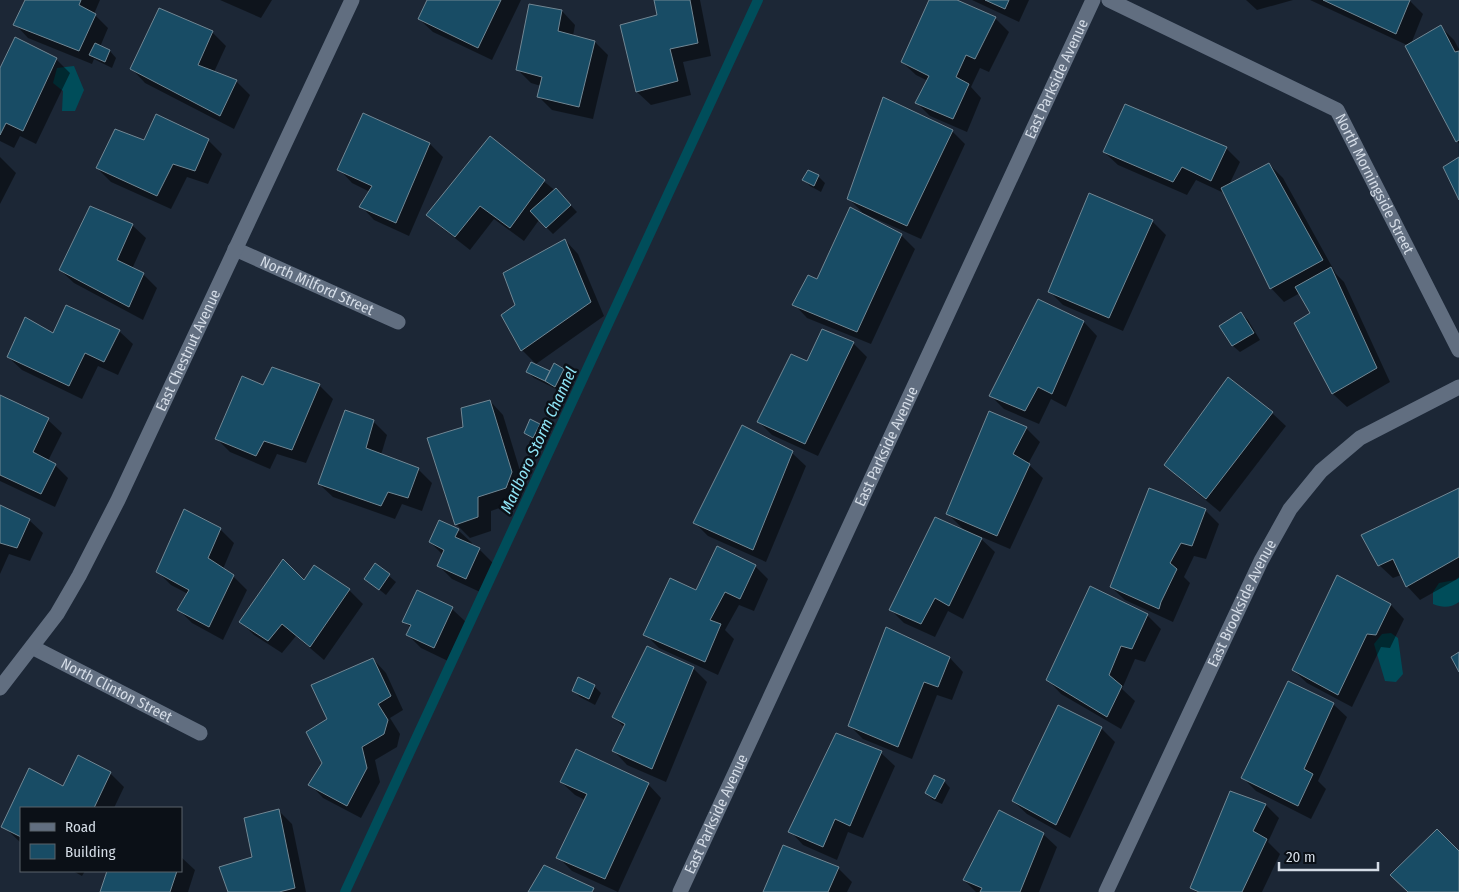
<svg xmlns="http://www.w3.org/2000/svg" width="1459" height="892" viewBox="0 0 1459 892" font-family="'Fira Sans Condensed',sans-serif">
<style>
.water{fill:#004d5a}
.shadow{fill:#0007}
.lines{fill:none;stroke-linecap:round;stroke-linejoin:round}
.stream{stroke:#004d5a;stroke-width:10}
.building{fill:#184c65;stroke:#718794}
.minor{stroke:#616e80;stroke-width:15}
.labels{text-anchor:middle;stroke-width:5;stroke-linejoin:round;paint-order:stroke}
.street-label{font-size:15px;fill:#d4dce6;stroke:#0b1017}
.water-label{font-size:16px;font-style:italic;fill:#8fe4f6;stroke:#0b1017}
</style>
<rect width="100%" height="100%" fill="#1c2736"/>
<path class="water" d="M74,66L84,90L75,111H62L63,91L53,83L57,68Z
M1459,577V602C1450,608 1443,608 1433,604V592L1439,583L1455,580Z
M1391,633L1398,638L1403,674L1396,682L1385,681L1374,644L1382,634Z"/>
<path class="shadow" d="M26,0H100L94,14L108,28L100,47L110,51L116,58L112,68L94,59L92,64L28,38L15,24Z
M220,0H272L261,18Z
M428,0H521L492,60L433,32L419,19Z
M655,0H700L711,56L683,62L691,95L651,105L637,92L659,16Z
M930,0H954L995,18L1009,32L989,72L980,68L971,87L981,98L967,132L930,116L917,103L928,81L916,75L902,62Z
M972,0H1029L1019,22Z
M1246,0H1293L1257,10Z
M1310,0H1409L1423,14L1411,44L1441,27L1454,40L1459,49V144L1409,46Z
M562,11L575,25L573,36L595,42L608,55L593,119L552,110L539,97L541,86L531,83L517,69Z
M212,32L226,46L214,72L236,81L250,95L234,129L145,83L132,69Z
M56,59L70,73L36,144L20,136L14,148L0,141V71Z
M1125,106L1226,148L1240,162L1229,185L1269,164L1283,178L1336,274L1344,282L1390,382L1347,407L1333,394L1296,324L1312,314L1300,293L1284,302L1271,288L1226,194L1196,180L1187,195L1118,165L1104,152Z
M952,131L965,144L921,239L863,213L849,199Z
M490,138L562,196L577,212L553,234L539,220L524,241L494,219L470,250L442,228L428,215Z
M208,140L222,154L208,184L187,177L171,209L111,182L97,168L145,141Z
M430,144L443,157L409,236L374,220L361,206L370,192L352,183L339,169Z
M0,157L16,173L0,204Z
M818,176L825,183L821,192L810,186L804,180Z
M1152,221L1166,235L1123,331L1063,305L1050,292Z
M132,225L146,238L132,269L143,274L157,288L143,320L74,283L60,270Z
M901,235L915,249L871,344L807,318L794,304L818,280Z
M565,240L578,254L604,316L536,364L522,350L502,315L516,305Z
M1241,313L1248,320L1260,340L1240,352L1233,346L1221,326Z
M1084,322L1097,336L1066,407L1051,399L1039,424L1004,409L991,396Z
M119,331L133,344L118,375L98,366L82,399L22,370L8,357L53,335Z
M823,331L854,344L867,357L818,456L772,435L759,422L808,363Z
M563,370L570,376L562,392L534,378L527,372L550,373Z
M319,385L333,399L306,463L277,454L270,469L230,452L216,438L263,386Z
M0,397L48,420L62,433L48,461L55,465L68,478L55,507L0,481Z
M490,401L503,415L525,487L519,501L491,511V531L470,538L456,524L465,428Z
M1272,413L1286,426L1220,512L1179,478L1166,464Z
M373,421L387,435L381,455L418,469L432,483L422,511L402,504L395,519L333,497L319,484Z
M539,425L546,431L540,443L532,439L525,433Z
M1026,428L1040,442L1028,464L1043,478L1010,549L977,535L995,552L963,619L948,611L935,637L904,623L890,609L965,531L948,514Z
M792,453L806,466L766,562L708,536L695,523Z
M1150,489L1206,511L1219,524L1206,559L1194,556L1184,577L1190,583L1173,622L1125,600L1111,587Z
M1459,489V578L1420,600L1407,586L1401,575L1393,578L1379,565Z
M0,506L29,520L43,533L30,561L9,554L0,574Z
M220,529L234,543L223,569L233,576L247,590L223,640L192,623L179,610L188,594L171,585L157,571Z
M458,530L472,543L471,545L479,549L493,563L480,592L452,579L439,566L443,555L430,542Z
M376,565L396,582L386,595L366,579Z
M755,566L768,579L754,611L739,605L725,630L734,639L718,675L659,648L645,634L696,591Z
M1337,576L1391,605L1404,619L1390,648L1381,647L1352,707L1307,683L1293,670Z
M304,582L349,590L363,604L324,660L296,636L282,653L254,635L241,622Z
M417,592L452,609L466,622L448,661L421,648L408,635L411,628L404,621Z
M1147,615L1161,629L1145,662L1135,659L1122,689L1135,701L1121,729L1061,694L1048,680Z
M887,629L950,658L963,672L952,700L937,695L912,759L863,739L849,725Z
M373,659L386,673L403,710L390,718L400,734L397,747L375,760L380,782L361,818L323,798L310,784L323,763L329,720Z
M693,668L707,682L666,782L627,765L614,751L625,728L614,717Z
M594,686L601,693L595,705L580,697L573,690Z
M1333,704L1347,717L1318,781L1326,789L1311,819L1256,791L1242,777Z
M1101,728L1115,742L1070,838L1027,814L1013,801Z
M837,734L881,753L895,766L863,838L848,832L837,860L803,845L790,831Z
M30,770L63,787L110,773L124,787L114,808H21V843L3,826Z
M944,781L950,788L942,804L933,800L926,793Z
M561,782L648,784L661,798L618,892L572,871L558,857L585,800L575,795Z
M1266,805L1279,818L1268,842L1280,854L1262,892H1196L1191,887Z
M278,810L292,824L306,892H229L254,858Z
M1043,834L1057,847L1039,892H976L964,880Z
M181,857L195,870L188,892H101L108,871H181Z
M838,868L852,882L847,892H765Z
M73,871H85L82,876Z"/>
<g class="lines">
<path class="stream" d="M345,892L758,0"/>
</g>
<path class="building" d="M25,0H81L79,5L96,14L79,51L13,25Z
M427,0H501L478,48L418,19Z
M654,0H690L698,43L670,49L678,81L636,92L620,25L657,15Z
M929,0H957L996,17L975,59L966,55L956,77L969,84L953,119L915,103L929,76L901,62Z
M985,0H1009L1005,9Z
M1323,0H1410L1396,34Z
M529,4L562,10L558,31L595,41L579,107L537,97L542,77L516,70Z
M159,8L213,31L198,65L237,80L220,116L130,69Z
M1441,25L1455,52L1459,51V140L1456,142L1405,46Z
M15,37L57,58L23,131L6,123L0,135V68Z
M95,43L110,50L105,62L89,55Z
M883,97L953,130L907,226L847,199Z
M1125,104L1227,147L1211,181L1182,167L1173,182L1103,152Z
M363,113L430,143L396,223L359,207L372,186L337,170Z
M156,114L209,139L195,171L173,164L157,196L96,168L115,129L144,140Z
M490,136L545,180L510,228L480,206L455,237L426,215Z
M1459,157V200L1443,167Z
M1269,163L1323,260L1270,289L1221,188Z
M808,170L819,175L814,186L802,180Z
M556,188L571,205L546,228L530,211Z
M1089,193L1153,220L1109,318L1048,292Z
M90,206L133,224L117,260L144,273L129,307L59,270Z
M850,207L902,234L857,332L792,305L808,275L817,279Z
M565,239L591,302L521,351L501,315L515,305L503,273Z
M1331,267L1377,368L1332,394L1294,323L1310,313L1295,287Z
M1038,299L1084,321L1052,394L1038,387L1025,411L989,396Z
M66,305L120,330L104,362L85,353L69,386L7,357L25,317L53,333Z
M1241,312L1254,333L1232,346L1219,326Z
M822,329L854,342L805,444L757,422L791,354L807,361Z
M531,362L550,371L545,381L526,372Z
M554,363L564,369L555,387L545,381Z
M272,367L320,384L292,450L264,441L256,456L215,439L242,376L263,385Z
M1228,377L1273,412L1206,499L1164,465Z
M0,395L49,418L33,452L56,464L41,494L0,475Z
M490,400L512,472L506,488L478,497V517L455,525L427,438L463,427L461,408Z
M345,410L374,420L366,448L419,468L408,498L388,492L381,506L318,484Z
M989,411L1027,427L1013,454L1030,464L997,536L946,514Z
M530,419L540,424L533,438L524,433Z
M742,425L793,451L753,550L693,523Z
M1149,488L1206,509L1192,546L1181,543L1170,563L1177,569L1161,602L1159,609L1110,587Z
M1459,488V557L1406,587L1393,559L1378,566L1361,535Z
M0,505L30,519L17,548L0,543Z
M184,509L221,528L208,558L234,575L209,627L177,610L189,590L156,572Z
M935,517L982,538L949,606L935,598L921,624L889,610Z
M439,520L459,529L455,537L480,548L466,579L437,566L444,550L429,542Z
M717,546L756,565L740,599L725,592L710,620L721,624L705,662L643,635L670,578L696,590Z
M283,559L304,580L314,565L350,589L310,647L282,624L268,641L239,622Z
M375,563L390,574L379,590L364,579Z
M1337,575L1391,604L1376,635L1367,634L1338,695L1292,670Z
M1090,586L1148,614L1132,649L1121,646L1109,675L1122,686L1107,717L1046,680Z
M417,590L453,607L434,648L406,635L411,625L402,622Z
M886,627L950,657L938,687L924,682L898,747L848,726Z
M647,646L694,667L652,769L612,751L625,724L612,717Z
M1459,652V672L1451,657Z
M373,658L391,696L378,704L388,720L384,734L362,747L367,768L347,806L308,785L322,763L306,732L327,719L311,685Z
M578,677L595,685L589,699L572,691Z
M1288,681L1334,703L1304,769L1313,774L1298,806L1241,778Z
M1058,705L1102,727L1056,825L1012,801Z
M836,733L882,751L850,826L835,819L823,847L788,832Z
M576,749L649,783L605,879L556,858L587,794L560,782Z
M78,755L111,772L94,808H21V837L1,827L29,768L63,786Z
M934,775L945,780L935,799L925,793Z
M1230,791L1266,804L1253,831L1267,839L1242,892H1199L1190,888Z
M279,809L295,888L279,892H228L219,867L252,857L244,818Z
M999,810L1044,833L1020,892H980L982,888L963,880Z
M1437,829L1459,851V892H1408L1390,875Z
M783,845L839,867L828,892H763Z
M544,865L594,888L592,892H528Z
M107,871H177L170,892H100Z"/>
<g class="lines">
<g class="minor">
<path id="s1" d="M1109,0L1337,110L1459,350"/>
<path id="s2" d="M235,249L398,322"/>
<path id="s3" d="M32,647L200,733"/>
<path id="s4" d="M0,688L57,614L79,576L118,500L352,0"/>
<path id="s5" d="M680,892L1093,0"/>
<path id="s6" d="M1106,892L1261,561L1290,509L1321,471L1360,438L1459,387"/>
</g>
</g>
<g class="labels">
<g class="street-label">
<text dy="5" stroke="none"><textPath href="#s5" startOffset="896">East Parkside Avenue</textPath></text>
<text dy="5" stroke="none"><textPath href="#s1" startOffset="336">North Morningside Street</textPath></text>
<text dy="5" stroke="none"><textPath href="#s2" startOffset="90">North Milford Street</textPath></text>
<text dy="5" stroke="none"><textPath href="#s4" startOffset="388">East Chestnut Avenue</textPath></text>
<text dy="5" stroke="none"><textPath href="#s5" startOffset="491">East Parkside Avenue</textPath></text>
<text dy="5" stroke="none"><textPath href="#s6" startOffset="319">East Brookside Avenue</textPath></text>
<text dy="5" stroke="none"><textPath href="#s3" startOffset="95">North Clinton Street</textPath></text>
<text dy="5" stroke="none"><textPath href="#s5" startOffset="86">East Parkside Avenue</textPath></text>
</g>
<g class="water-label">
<text transform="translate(538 440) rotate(-65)" y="6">Marlboro Storm Channel</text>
</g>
</g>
<rect x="20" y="807" width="162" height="65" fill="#0b1017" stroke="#5b626a"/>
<rect x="30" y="823" width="25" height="8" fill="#616e80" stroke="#5b626a"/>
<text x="65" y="832" font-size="15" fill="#d4dce6">Road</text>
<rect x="30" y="844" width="25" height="15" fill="#184c65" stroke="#5b626a"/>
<text x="65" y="857" font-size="15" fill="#d4dce6">Building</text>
<path d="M1279 862v8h99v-8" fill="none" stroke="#d4dce6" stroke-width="2.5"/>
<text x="1286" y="862" font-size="15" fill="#d4dce6" stroke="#0b1017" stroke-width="4" paint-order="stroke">20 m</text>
</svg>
